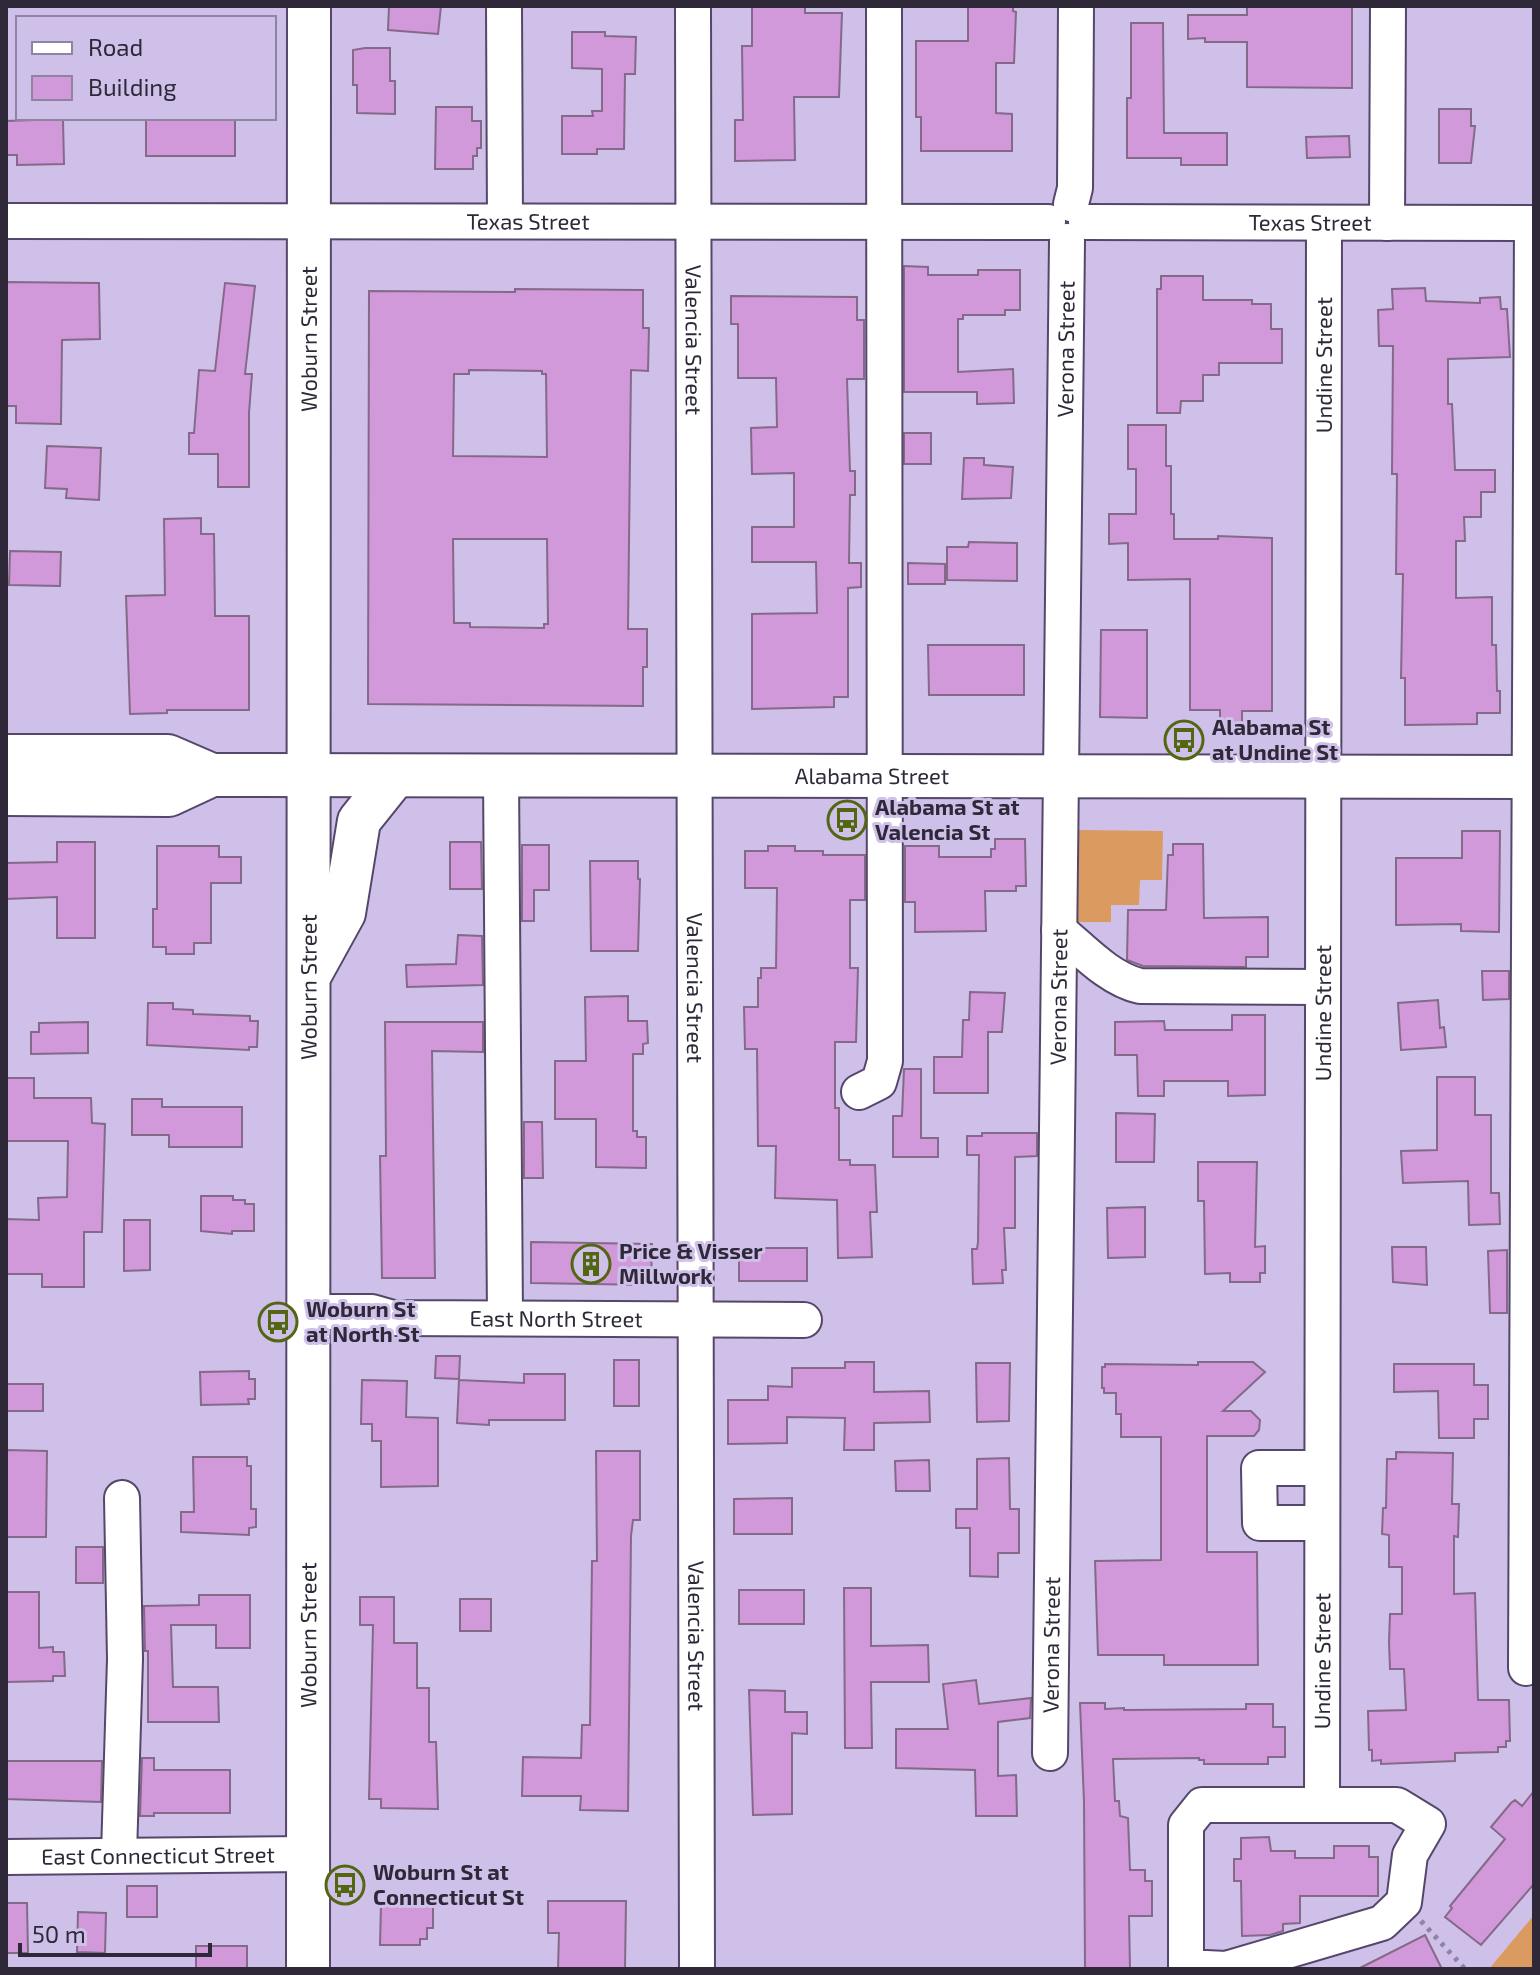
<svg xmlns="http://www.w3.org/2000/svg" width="1540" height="1975" viewBox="0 0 1540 1975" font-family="'Exo 2',sans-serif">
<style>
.green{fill:#db9a5f}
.building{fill:#d198da;stroke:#856989;stroke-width:2;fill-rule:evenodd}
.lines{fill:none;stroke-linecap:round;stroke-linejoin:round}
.minor-casing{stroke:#55476a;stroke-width:38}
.major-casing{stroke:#55476a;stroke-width:46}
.path{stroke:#8f83a2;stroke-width:5;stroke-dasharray:4 6;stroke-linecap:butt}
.minor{stroke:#fff;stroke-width:34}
.major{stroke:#fff;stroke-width:42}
.labels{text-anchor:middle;stroke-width:6;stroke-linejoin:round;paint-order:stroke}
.street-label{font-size:22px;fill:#2e2838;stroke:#cfc0e9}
.poi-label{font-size:22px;font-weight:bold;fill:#2e2838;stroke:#cfc0e9;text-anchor:start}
</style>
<rect width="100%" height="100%" fill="#cfc0e9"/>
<path class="green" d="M1079,830L1163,831L1162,880H1140L1139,905H1111V922H1078Z
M1534,1915V1969H1489Z"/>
<path class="building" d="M389,6H441L438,34L388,30Z
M752,6H805V13H842L839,97H794L795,160L735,161V120H743L742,46H752Z
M968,6H1013V11L1016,12L1014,63H996V113L1012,114V151H921V117H916V41H968Z
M1247,6H1352V88L1247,87V42H1205V38L1188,39V15H1247Z
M1131,23H1163L1164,133H1227V165H1181V158H1127V98H1131Z
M572,32H605V36L636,37L635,74H625L624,149H597V154H562V116H593L592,111H602V69L572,68Z
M365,48H390V81H395V114L357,113V85H353V50Z
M436,107H472V121H481V148H477V156H473V169H435Z
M1439,109H1471V126H1475L1471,163H1439Z
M146,118H235V156H146Z
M63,119L64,164L17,165V155H6V121Z
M1349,136L1350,157L1307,158L1306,137Z
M904,266L928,267V275H978V270H1020V310H1005V315H963V319H958V372L1013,369L1014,403L977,404V392H904Z
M1161,276H1203V300H1252V304H1271V329H1282V363H1219V375H1203V401H1181L1180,413H1157V289H1161Z
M6,282L99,283L100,339L62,340L61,424L16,423V406H6Z
M225,283L255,286L245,374H252L249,413V487H218V454H189V433H194L199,370L215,371Z
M1425,288L1426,301L1480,303V298L1500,297L1501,309H1507L1510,357L1448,359V404H1452L1455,470H1495V492H1481V517H1464L1465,541H1456V598L1492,597V645H1496L1497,691H1500V713H1477V724L1405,725V678H1401L1403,574H1396L1397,474H1392L1393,346H1379L1378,310L1393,309L1392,289Z
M515,289L643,290V328H649L648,371L631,370L628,629H647V667H643V706L368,704L369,291L515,292ZM469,370L542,371V374H546L547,457L453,456L454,374H469ZM453,539H547L548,624H544V628L470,627V623H454Z
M731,296L857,297V320H864V379H847L850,471H855V495H850L849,563H861V587L848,588V697H834V707L752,709V614L817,613L816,562H752V527H794V473L752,474L751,428L777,427L776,378H738V324H731Z
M1128,425H1166V466H1171V514H1174V539H1218V536L1272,538V711H1242V730H1220V710H1190V579L1128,580V543L1109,544V514H1136V469H1128Z
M904,433H931V464H904Z
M47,446L101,448L99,500L66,498L67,489L45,488Z
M964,458H984V465L1013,467L1011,498L962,499Z
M201,518V534H214L215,616H249V710H167V713L130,714L126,596L165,595L164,519Z
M969,542L1017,543V581L947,580V547H968Z
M10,551L61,552L60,586L9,585Z
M908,563L945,564V584H908Z
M1101,630H1147V718L1100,717Z
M928,645H1024V695H929Z
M1462,831H1500L1499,932L1461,931V924L1396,925V858H1462Z
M995,839H1025L1026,886H1016V891H985L986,931L915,932V902H905V846H939V857H991V849H995Z
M57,842H95V938H57V897L6,899V863L57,862Z
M450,842H481L482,889H450Z
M1173,844H1203L1204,918L1268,917V957H1246V967L1143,966L1127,960L1128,910H1166L1168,855H1173Z
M522,845H549V890H534V921H522Z
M157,846H219V857H241V883H211V943H194V954H166V947H153V909H157Z
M768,846H795V851H823V855H865V900H850V968H858L856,1042H835V1108H839V1160H850V1165H875L877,1212H870L872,1257L838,1258L837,1200L775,1198L776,1146H758L757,1049H745L744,1007H758V978H761V968H776L777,888H745V851H768Z
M590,861H638V879H640L638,951H591Z
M458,935L482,936L483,985L407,987L406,965L456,964Z
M1482,971H1509V999L1483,1000Z
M970,992L1005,993L1002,1032H988V1093H934V1057H962L963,1020H969Z
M628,996V1021H647L648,1043L643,1044V1054H633V1131H637V1137H646V1168L596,1167V1119H555V1061H586L585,997Z
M1438,1000L1440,1028L1444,1027L1446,1047L1401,1050L1398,1003Z
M148,1003H173V1009L193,1010V1014L250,1016V1021H258L257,1047H249V1050L147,1045Z
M1232,1015H1265V1095L1228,1096V1081H1164V1096H1138L1137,1055H1115V1022L1164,1021L1165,1030H1232Z
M88,1022V1053L31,1054V1032H39V1023Z
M385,1022H483V1052L432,1051L435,1278H382L380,1156H386Z
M904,1069H921V1138H938V1157H893V1116H902Z
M1437,1077H1475V1115H1491V1193H1499L1500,1224L1469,1225L1468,1181L1403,1183L1401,1151L1437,1150Z
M6,1078H34V1098H91L92,1123L105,1124L102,1232H84V1287H42V1274H6V1219L39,1220L38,1198L67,1197L68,1141H6Z
M132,1099H162V1107H242V1147H169V1135H132Z
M1116,1113L1155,1114L1154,1162H1116Z
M524,1122H542L543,1178H524Z
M982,1133H1037V1156L1015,1157V1228H1004L1006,1270H1002L1003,1283L973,1284L972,1249H977L978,1242L979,1155H967V1136H982Z
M1198,1162H1257L1255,1247L1265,1246V1273H1260V1282H1230V1273L1205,1274L1204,1201H1198Z
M201,1196H233V1200H245V1204H254V1231H232V1234L201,1231Z
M1145,1207V1257L1108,1258L1107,1208Z
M124,1220H150V1270L124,1271Z
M531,1242L652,1244L651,1285L531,1283Z
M1392,1247H1426L1427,1285L1393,1282Z
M739,1248H807V1281H739Z
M1507,1250V1313H1490L1488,1251Z
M436,1356H460L459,1379L435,1378Z
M614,1360H639V1406H614Z
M845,1362H874V1392L929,1391L930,1422L874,1423V1450H844L845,1418L787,1417V1443L728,1444V1400H768V1386L792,1387V1368H845Z
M1198,1362H1253L1265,1372L1223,1411H1251L1260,1420L1259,1430L1254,1436H1207V1552H1257L1258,1665H1164V1655H1098L1095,1561L1161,1560V1437H1121V1414H1116V1393H1104V1388H1102V1367H1105V1364L1198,1365Z
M976,1363H1010L1009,1421L977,1422Z
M1394,1364H1474V1385H1488V1419H1474V1438H1439L1438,1391L1394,1392Z
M249,1371V1379H255V1399H248L249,1404L201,1405L200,1372Z
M524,1374H565V1420H489V1425L457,1423L459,1380L524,1383Z
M362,1380L407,1381L406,1417L438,1418V1486L381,1487V1441H372V1424H361Z
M6,1384H43V1411H6Z
M6,1450L47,1451L46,1537H6Z
M596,1451H640V1520H633L631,1536L628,1811L580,1810L581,1796H522L523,1757L581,1758L582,1725H590L592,1561H597Z
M1396,1452L1453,1453L1452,1504H1459L1458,1537L1454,1536V1594L1475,1593L1478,1700H1509L1510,1741H1506V1747H1498V1752L1455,1753V1761L1381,1764V1760L1372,1761V1750H1369L1368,1711L1406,1710L1404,1669H1390L1389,1642L1390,1614H1402V1567H1389V1535L1382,1534L1383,1508H1386L1387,1459H1396Z
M193,1457H247V1466H251V1509H256V1527L249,1528V1535L181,1532V1512H194Z
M1009,1458L1010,1509H1019V1553H998V1577L970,1576V1528H956V1509H977V1459Z
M929,1460L930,1491H896L895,1461Z
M792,1498V1534H734V1499Z
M76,1547H103V1583H76Z
M844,1588H871V1646L928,1645L929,1682H871L872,1748H845Z
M739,1590H804V1624H739Z
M6,1592H39V1648L53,1647V1652H64L65,1676H53V1681L6,1682Z
M199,1595H250V1648H216V1625H171L173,1687H218L219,1722H148V1651H145L144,1606L199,1605Z
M360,1597H394V1643H417V1688H429V1742H436L438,1809L381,1808V1799H369L373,1625H360Z
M460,1599H491V1631H460Z
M976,1680L979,1704L1031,1698L1030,1718L998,1722V1776L1016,1775L1017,1816H976L975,1770L896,1768V1729H948L943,1684Z
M749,1690L785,1691V1712H807V1734L792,1733V1814L753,1815Z
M1080,1703H1105V1709L1124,1708V1710L1246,1709V1704H1273V1727H1285V1757H1268V1764H1204V1760H1199V1758L1113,1759L1115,1801H1119L1120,1816L1128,1818L1130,1870H1145V1881H1152V1916H1129L1130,1968L1085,1969L1084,1802Z
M142,1758H154V1770H230V1813H154V1816H140Z
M6,1761H102L101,1802L6,1799Z
M1534,1791V1884L1481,1945L1445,1917L1452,1908L1450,1906L1505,1839L1491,1827L1511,1803L1515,1800L1522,1806Z
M1269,1837L1271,1851H1295V1858H1334V1846H1369V1857H1378V1896H1300V1923L1283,1924V1931L1270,1935L1242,1936L1241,1881H1234V1859H1241V1838Z
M127,1886H157V1917H127Z
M548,1901H626L625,1969H558L559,1933H548Z
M6,1903H27L28,1953H6Z
M381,1905H433V1928H427V1939H420V1945H380Z
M78,1912L106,1913L105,1953L77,1952Z
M1425,1935L1442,1969H1358Z
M196,1946H247V1969H196Z"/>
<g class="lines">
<defs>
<g id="minor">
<path d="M504,6L505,221"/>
<path id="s1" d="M693,6L697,1969"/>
<path d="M1071,204L1075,188L1076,6"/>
<path id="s2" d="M6,221L1048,222"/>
<path id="s3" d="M1086,222L1534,223"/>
<path d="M1387,223L1388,6"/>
<path d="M501,776L505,1318"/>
<path d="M1059,930C1083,950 1109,979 1140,986L1323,987"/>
<path d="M859,1092L879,1082L885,1061L884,6"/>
<path id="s4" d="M309,1312H372L393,1318L804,1320"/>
<path d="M1322,1468H1259L1260,1523H1322"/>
<path d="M1526,1668L1532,223"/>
<path id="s5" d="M1050,1753L1067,241"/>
<path d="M1202,1805H1397L1428,1824L1410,1855L1404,1902L1382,1923L1226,1969L1186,1967V1825Z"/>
<path id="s6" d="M1322,1805L1324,223"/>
<path d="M119,1854L125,1659L122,1498"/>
<path id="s7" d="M6,1857L308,1854"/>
</g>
<g id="major">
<path id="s8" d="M6,756H168L212,775L1534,777"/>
<path d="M6,794L169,795L212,775"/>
<path d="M312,971L344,913L359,821L395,776"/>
<path id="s9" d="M308,1969L309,6"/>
</g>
</defs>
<use href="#minor" class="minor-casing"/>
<use href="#major" class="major-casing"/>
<path class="path" d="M1421,1921L1465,1969"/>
<use href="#minor" class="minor"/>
<use href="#major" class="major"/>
</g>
<defs>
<symbol id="bus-ring" viewBox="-11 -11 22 22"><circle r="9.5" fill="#cfc0e9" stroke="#536612" stroke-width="1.5"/><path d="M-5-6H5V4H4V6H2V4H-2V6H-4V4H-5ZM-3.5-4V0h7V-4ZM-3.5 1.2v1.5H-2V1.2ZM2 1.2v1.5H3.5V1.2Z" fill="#536612"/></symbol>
<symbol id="building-ring" viewBox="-11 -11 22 22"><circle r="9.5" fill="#cfc0e9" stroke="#536612" stroke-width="1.5"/><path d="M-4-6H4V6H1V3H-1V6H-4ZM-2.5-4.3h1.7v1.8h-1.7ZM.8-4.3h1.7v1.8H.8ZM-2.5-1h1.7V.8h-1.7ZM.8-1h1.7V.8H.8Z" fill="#536612"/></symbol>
</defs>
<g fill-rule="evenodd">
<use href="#bus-ring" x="1162" y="718" width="44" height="44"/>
<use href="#bus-ring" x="825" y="798" width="44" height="44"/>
<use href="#building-ring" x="569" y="1242" width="44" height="44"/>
<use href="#bus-ring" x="256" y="1300" width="44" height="44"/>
<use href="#bus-ring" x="323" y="1863" width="44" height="44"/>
</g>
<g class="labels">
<g class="street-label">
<text dy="8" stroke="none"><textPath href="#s2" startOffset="522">Texas Street</textPath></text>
<text dy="8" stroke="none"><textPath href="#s3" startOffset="224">Texas Street</textPath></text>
<text dy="8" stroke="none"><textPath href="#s9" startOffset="1630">Woburn Street</textPath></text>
<text dy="8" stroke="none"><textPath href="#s1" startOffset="334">Valencia Street</textPath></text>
<text dy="8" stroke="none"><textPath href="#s5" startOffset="1404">Verona Street</textPath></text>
<text dy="8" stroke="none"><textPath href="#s6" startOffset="1440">Undine Street</textPath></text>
<text dy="8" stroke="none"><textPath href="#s8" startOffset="870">Alabama Street</textPath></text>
<text dy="8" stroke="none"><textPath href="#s9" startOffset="982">Woburn Street</textPath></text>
<text dy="8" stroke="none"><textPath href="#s1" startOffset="982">Valencia Street</textPath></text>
<text dy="8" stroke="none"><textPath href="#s5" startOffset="756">Verona Street</textPath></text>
<text dy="8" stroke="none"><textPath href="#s6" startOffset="792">Undine Street</textPath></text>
<text dy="8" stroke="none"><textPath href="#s4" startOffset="248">East North Street</textPath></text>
<text dy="8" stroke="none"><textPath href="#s9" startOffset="334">Woburn Street</textPath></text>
<text dy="8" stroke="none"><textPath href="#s1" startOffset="1630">Valencia Street</textPath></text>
<text dy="8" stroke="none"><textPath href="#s5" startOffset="108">Verona Street</textPath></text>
<text dy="8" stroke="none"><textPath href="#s6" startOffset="144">Undine Street</textPath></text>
<text dy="8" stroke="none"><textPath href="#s7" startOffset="152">East Connecticut Street</textPath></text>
</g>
<g class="poi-label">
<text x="1212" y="735">Alabama St<tspan x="1212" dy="25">at Undine St</tspan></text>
<text x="875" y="815">Alabama St at<tspan x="875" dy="25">Valencia St</tspan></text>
<text x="619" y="1259">Price &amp; Visser<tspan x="619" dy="25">Millwork</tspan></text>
<text x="306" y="1317">Woburn St<tspan x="306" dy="25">at North St</tspan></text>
<text x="373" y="1880">Woburn St at<tspan x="373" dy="25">Connecticut St</tspan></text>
</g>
</g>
<rect width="1540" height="1975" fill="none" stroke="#2e2838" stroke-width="16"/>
<rect x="16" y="16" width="260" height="104" fill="#cfc0e9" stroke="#8f83a2" stroke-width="2"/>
<rect x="32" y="42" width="40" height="12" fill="#ffffff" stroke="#8f83a2" stroke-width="2"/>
<text x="88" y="56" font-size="24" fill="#2e2838">Road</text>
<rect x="32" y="76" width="40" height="24" fill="#d198da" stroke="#8f83a2" stroke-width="2"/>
<text x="88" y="96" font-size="24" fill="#2e2838">Building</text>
<path d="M20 1943v12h190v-12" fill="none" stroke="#2e2838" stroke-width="4"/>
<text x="32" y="1943" font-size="24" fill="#2e2838" stroke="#cfc0e9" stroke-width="6" paint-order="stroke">50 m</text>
</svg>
